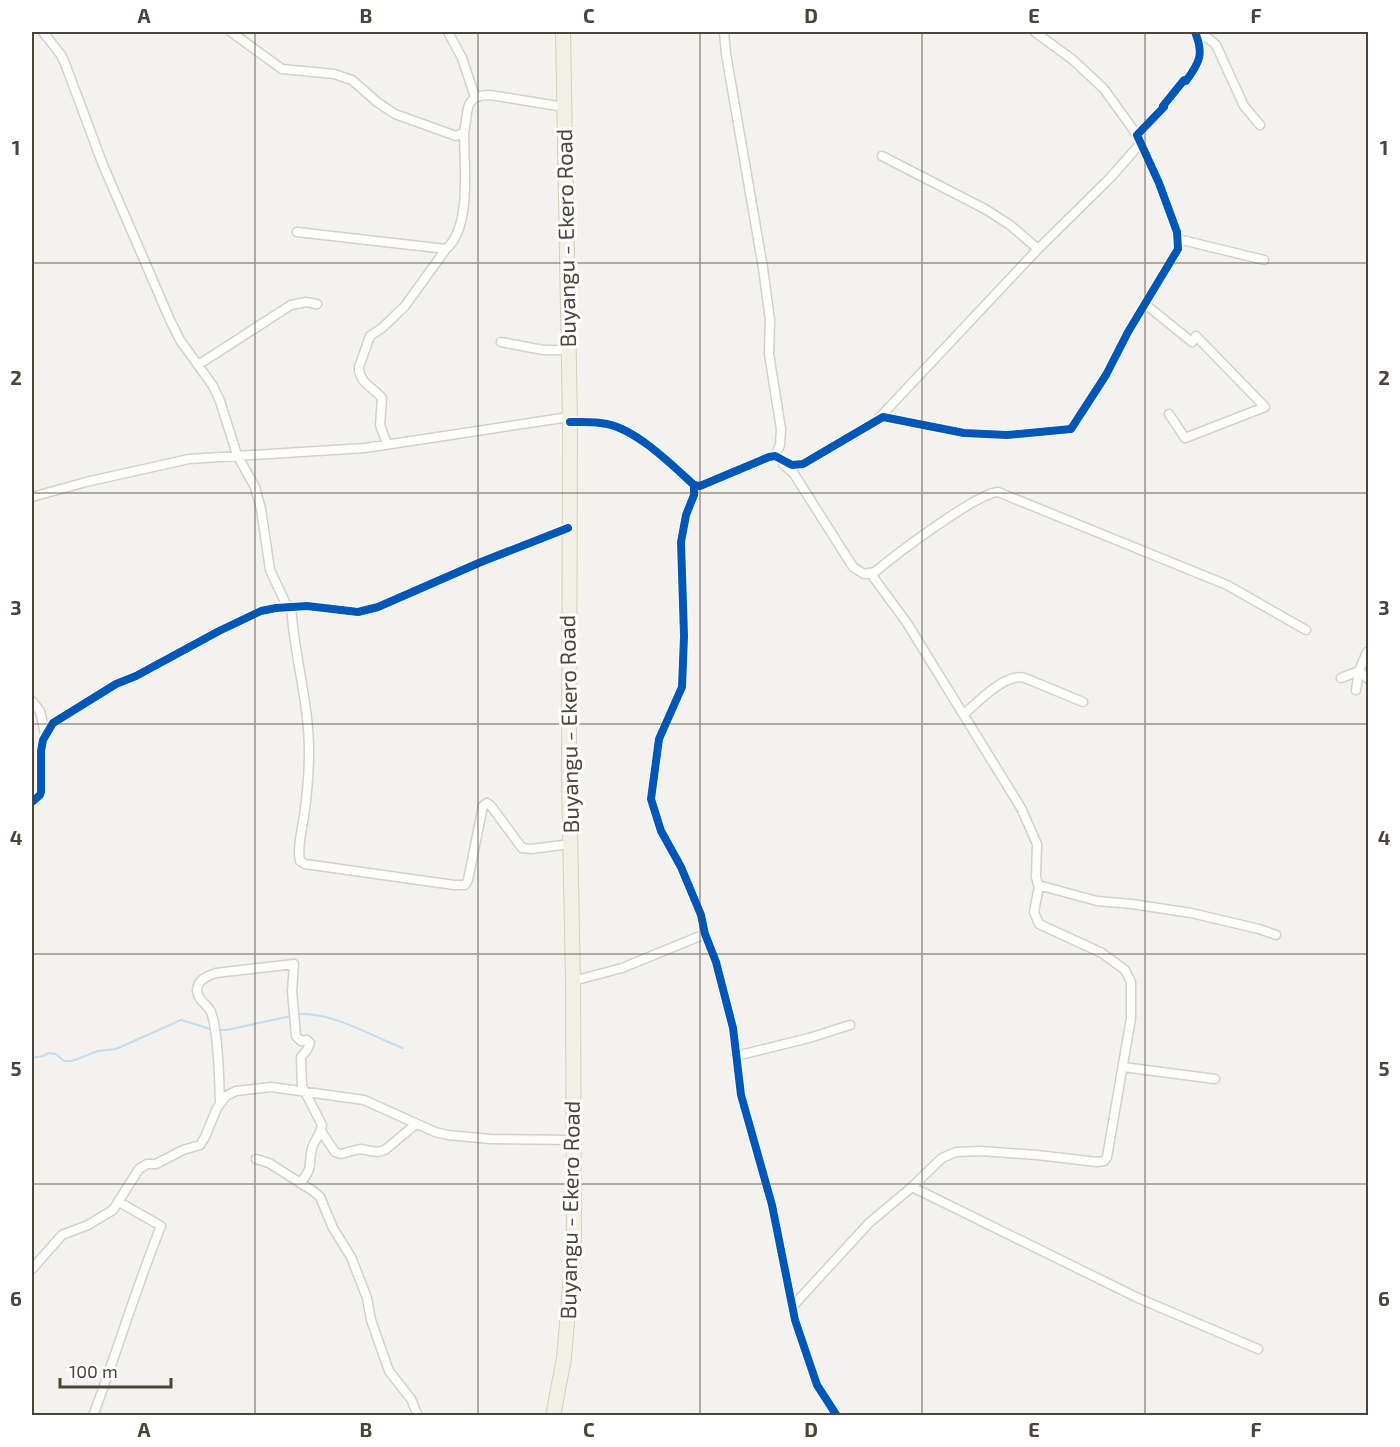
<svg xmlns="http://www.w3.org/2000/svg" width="1400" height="1447" viewBox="0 0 1400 1447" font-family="'Exo 2',sans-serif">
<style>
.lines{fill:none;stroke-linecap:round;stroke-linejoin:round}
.stream{stroke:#c0ddf1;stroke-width:2}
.minor-casing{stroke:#d2d0cb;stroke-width:11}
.primary-casing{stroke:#d6cebb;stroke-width:16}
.minor{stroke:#fdfdfc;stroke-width:8}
.primary{stroke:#f2efe6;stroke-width:14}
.cycleway-casing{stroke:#fff;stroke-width:11}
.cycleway{stroke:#0057b8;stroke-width:8}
.grid{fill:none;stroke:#4b4439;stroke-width:1.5;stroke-opacity:0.55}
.labels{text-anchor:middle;stroke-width:6;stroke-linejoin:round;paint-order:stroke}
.street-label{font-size:22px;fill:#4b4439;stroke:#fff}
.neatline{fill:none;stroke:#4b4439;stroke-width:2}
.grid-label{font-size:20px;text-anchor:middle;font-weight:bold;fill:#4b4439}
</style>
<rect width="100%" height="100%" fill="#f4f2ee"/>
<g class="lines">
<path class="stream" d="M32,1058L43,1056L49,1053L56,1054L64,1061H72L98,1051L116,1049L181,1020L214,1030H227L300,1014C335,1013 371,1036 403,1048"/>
<defs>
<path id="minor" d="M43,32L61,55L66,66L103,165L170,320L180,340L213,386L220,401L237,455L255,487L261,509L270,570L287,606
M231,32L282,69L334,74L352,80L377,102L395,114L456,136L464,132C469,113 462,95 490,95L564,107
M448,32L462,58L475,97
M724,32L726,54L763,268L770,320L769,354L781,429L780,445L775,456
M1035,32L1073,60L1104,89L1137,135
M1196,34L1208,38L1216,45L1244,106L1260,125
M882,156L985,209L1010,225L1038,249L1110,178L1141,143
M297,232L446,249C472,227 464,165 464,132
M1178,239L1264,260
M1145,304L1192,342L1196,336L1265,407L1185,438L1169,414
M501,342L543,350H568
M198,365L291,305L306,302L317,304
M879,418L1038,249
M570,422C582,422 595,421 607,424C637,430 672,465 694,485L700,486L769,457L775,456L792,465L803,464L883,417L964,433L1007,435L1071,429L1106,375L1128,332L1178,249L1177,232L1159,183L1137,135L1164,107L1163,106L1184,80L1186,81C1200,62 1204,54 1195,32
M387,444L380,425L382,398C374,388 358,382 359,367L370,336L382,328L405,306L446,249
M783,464L794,474L853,567L864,574L875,572C895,555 977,493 998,492L1227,585L1306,630
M694,485V495L686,515L681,542L684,636L682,687L659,739L651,799L661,831L681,867L701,915L705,934L716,962L733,1028L741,1095L772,1205L795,1320L817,1385L837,1416
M32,497L86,482L189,459L365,448L569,417
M871,574L907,623L1021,808L1037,844L1036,877L1038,885L1097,901L1132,904L1191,913L1259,929L1276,935
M291,606C294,655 309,702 309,752C309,773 307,795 304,816C302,830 297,848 300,861L305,864L454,885H465L468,880L483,806L487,803L491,806L522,848L531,849L570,844
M1359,671L1368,679
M1341,678L1359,671
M1356,690L1359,671L1367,652L1368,653
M32,701L40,711L45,734
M964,714C978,702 1006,672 1025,678L1083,702
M32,802L40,795L41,792V751L43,740L53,723L116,684L136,676L219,631L261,611L276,608L307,606L358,612L378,607L481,562L568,528
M573,981L622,968L705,934
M736,1056L809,1038L850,1025
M1123,1067L1215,1079
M220,1103C219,1076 219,1049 214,1023C213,1019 212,1013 210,1010C205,1003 198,1000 197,991C197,980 207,976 216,973L294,964L292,991L296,1036L301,1041L307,1040L310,1043L307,1050L301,1057L302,1086L322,1125C321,1134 315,1139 312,1148C308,1165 314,1167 300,1183
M321,1131L335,1152L341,1154L360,1149L377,1152L385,1150L416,1124
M256,1159L269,1163L313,1191L320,1197L333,1228L351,1257L367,1298L371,1320L389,1371L411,1399L418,1416
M912,1187L942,1158L956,1152L981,1151L1037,1155L1097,1162L1104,1161L1107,1157L1131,1018V982L1125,970L1102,953L1039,924L1034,912L1039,886
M32,1269L62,1235L88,1225L113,1210L139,1169L147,1164H156L183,1150L200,1145L205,1137L217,1108L226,1096L236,1091L271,1087L364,1100L435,1132L448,1135L490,1139L574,1140
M792,1307L869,1223L912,1187L1138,1298L1258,1349
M93,1416C117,1352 136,1288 161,1226L119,1202"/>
<path id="primary" d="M553,1416L564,1358L574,1241L573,981L569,778L570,422L563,32"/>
</defs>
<use href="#minor" class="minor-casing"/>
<use href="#primary" class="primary-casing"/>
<use href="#minor" class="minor"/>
<use href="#primary" class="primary"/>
<defs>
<path id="cycleway" d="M570,422C582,422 595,421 607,424C637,430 672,465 694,485L700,486L769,457L775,456L792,465L803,464L883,417L964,433L1007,435L1071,429L1106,375L1128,332L1178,249L1177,232L1159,183L1137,135L1164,107L1163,106L1184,80L1186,81C1200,62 1204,54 1195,32
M694,485V495L686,515L681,542L684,636L682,687L659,739L651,799L661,831L681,867L701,915L705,934L716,962L733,1028L741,1095L772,1205L795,1320L817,1385L837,1416
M32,802L40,795L41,792V751L43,740L53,723L116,684L136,676L219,631L261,611L276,608L307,606L358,612L378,607L481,562L568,528"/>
</defs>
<use href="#cycleway" class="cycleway-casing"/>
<use href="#cycleway" class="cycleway"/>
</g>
<path class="grid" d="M255,32V1416M478,32V1416M700,32V1416M922,32V1416M1145,32V1416M32,263H1368M32,493H1368M32,724H1368M32,954H1368M32,1184H1368"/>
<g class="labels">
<g class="street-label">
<text transform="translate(566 238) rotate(-91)" y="8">Buyangu - Ekero Road</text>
<text transform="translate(569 724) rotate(-91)" y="8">Buyangu - Ekero Road</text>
<text transform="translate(570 1210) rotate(-89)" y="8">Buyangu - Ekero Road</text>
</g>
</g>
<rect width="1400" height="1447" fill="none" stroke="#ffffff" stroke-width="66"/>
<path d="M60 1378v9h111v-9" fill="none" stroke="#4b4439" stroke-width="3"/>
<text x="69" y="1378" font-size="18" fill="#4b4439" stroke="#ffffff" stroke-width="4.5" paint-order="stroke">100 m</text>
<rect x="33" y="33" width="1334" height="1381" class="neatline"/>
<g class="grid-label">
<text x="144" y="23">A</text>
<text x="366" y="23">B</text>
<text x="589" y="23">C</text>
<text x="811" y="23">D</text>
<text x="1034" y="23">E</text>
<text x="1256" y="23">F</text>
<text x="16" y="155">1</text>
<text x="1384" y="155">1</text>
<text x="16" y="385">2</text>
<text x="1384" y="385">2</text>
<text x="16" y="615">3</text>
<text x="1384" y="615">3</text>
<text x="16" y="845">4</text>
<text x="1384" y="845">4</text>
<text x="16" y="1076">5</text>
<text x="1384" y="1076">5</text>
<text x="16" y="1306">6</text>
<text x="1384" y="1306">6</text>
<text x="144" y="1437">A</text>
<text x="366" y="1437">B</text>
<text x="589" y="1437">C</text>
<text x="811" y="1437">D</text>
<text x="1034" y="1437">E</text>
<text x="1256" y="1437">F</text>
</g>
</svg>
